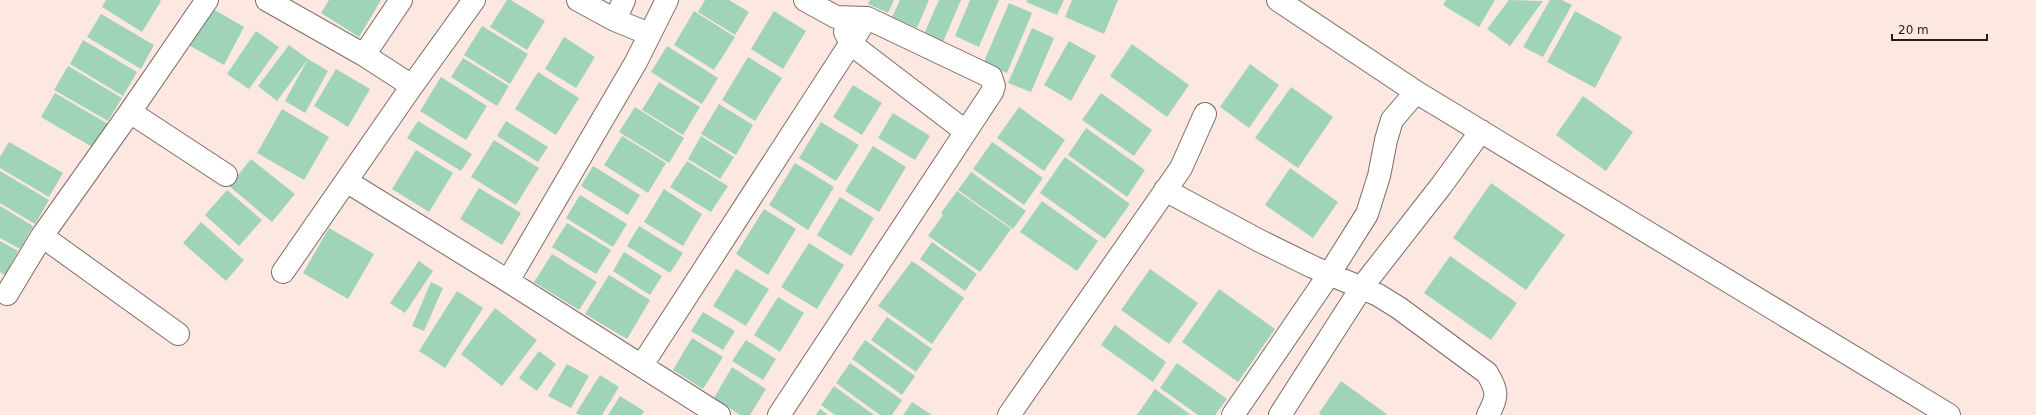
<svg xmlns="http://www.w3.org/2000/svg" width="2036" height="415" viewBox="0 0 2036 415" font-family="'DejaVu Sans',sans-serif">
<style>
.building{fill:#9fd4b8}
.lines{fill:none;stroke-linecap:round;stroke-linejoin:round}
.street-casing{stroke:#7e6c66;stroke-width:24}
.street{stroke:#fff;stroke-width:22}
</style>
<rect width="100%" height="100%" fill="#fde8e1"/>
<path class="building" d="M106,0H160L161,1L142,32L102,7Z
M329,0H381L359,37L321,13Z
M507,0H511L545,21L527,50L490,27Z
M705,0H729L749,12L735,35L698,12Z
M870,0H894L888,13L868,4Z
M900,0H929L917,28L892,17Z
M939,0H961L943,42L924,34Z
M970,0H999L979,47L955,36Z
M1027,0H1064L1057,15L1026,2Z
M1072,0H1118L1104,34L1065,17Z
M1446,0H1495L1479,27L1443,5Z
M1509,0L1543,1L1510,46L1487,29Z
M1550,0H1562L1572,5L1543,57L1523,47Z
M1009,3L1032,13L1007,73L983,64Z
M206,5L244,27L224,65L185,43Z
M694,11L735,37L714,70L674,45Z
M774,11L806,31L783,69L751,49Z
M1575,11L1622,37L1595,88L1547,62Z
M101,14L154,45L141,69L87,37Z
M482,26L528,54L510,84L464,55Z
M1032,28L1054,38L1031,92L1008,83Z
M256,31L279,47L249,89L227,74Z
M564,37L595,57L576,88L545,69Z
M83,40L137,72L123,96L70,64Z
M1069,41L1096,56L1071,101L1044,85Z
M1132,44L1189,85L1167,117L1110,76Z
M289,45L308,59L277,101L258,86Z
M667,46L718,78L702,104L651,72Z
M748,57L782,78L755,121L722,100Z
M463,58L509,86L497,106L451,77Z
M308,59L328,71L305,113L285,101Z
M1250,64L1279,85L1249,128L1220,107Z
M68,66L122,98L108,121L54,90Z
M336,69L370,89L348,127L314,106Z
M538,72L579,98L556,135L515,109Z
M441,77L487,106L466,140L420,111Z
M659,82L700,107L683,135L642,110Z
M853,85L882,103L862,135L833,117Z
M1291,87L1333,117L1298,168L1255,138Z
M55,93L108,124L94,148L41,117Z
M1101,93L1152,130L1134,156L1082,120Z
M1583,96L1633,132L1606,171L1556,135Z
M719,104L753,125L736,155L701,134Z
M635,107L684,138L669,163L619,132Z
M1019,107L1065,140L1044,171L997,138Z
M282,109L329,137L304,180L257,153Z
M893,113L930,136L915,160L878,138Z
M418,121L472,154L461,171L407,138Z
M506,121L548,147L538,162L497,136Z
M821,122L859,145L836,181L799,158Z
M1086,128L1145,170L1127,197L1068,155Z
M622,136L666,163L648,193L604,165Z
M701,136L734,157L720,179L688,159Z
M494,140L539,168L516,205L471,177Z
M9,142L63,173L49,197L0,168V157Z
M992,142L1043,178L1024,205L973,169Z
M873,146L906,167L879,212L845,191Z
M416,150L453,173L429,212L392,189Z
M1065,157L1130,204L1105,239L1040,193Z
M251,159L295,194L272,222L229,186Z
M687,161L728,186L711,212L670,187Z
M795,163L834,187L808,230L769,205Z
M593,166L640,195L628,215L581,186Z
M1290,168L1338,202L1313,238L1265,205Z
M0,171L49,200L35,224L0,203Z
M971,172L1026,211L1013,229L958,190Z
M1491,183L1565,235L1526,290L1453,238Z
M479,188L521,213L502,245L460,219Z
M664,189L702,214L683,246L644,222Z
M227,190L262,220L239,246L205,215Z
M957,191L1011,229L980,272L928,236L943,215L941,213Z
M580,195L627,224L613,247L566,218Z
M840,197L874,218L851,256L817,235Z
M1042,201L1098,241L1077,271L1020,232Z
M0,206L33,226L20,249L0,238Z
M764,209L796,229L768,275L736,254Z
M201,222L244,260L226,281L183,243Z
M567,223L611,250L596,274L552,247Z
M639,226L683,253L670,273L627,246Z
M329,228L374,254L348,299L303,273Z
M0,241L18,251L5,275L0,272Z
M932,242L977,274L965,291L920,259Z
M809,243L844,265L817,309L781,287Z
M624,252L662,276L650,295L613,271Z
M552,254L597,282L579,310L534,282Z
M1450,256L1517,303L1491,340L1424,293Z
M419,261L433,271L405,313L390,303Z
M912,261L964,298L932,344L878,306Z
M736,269L769,289L746,326L713,306Z
M1150,269L1198,303L1169,344L1121,310Z
M609,275L650,300L627,339L585,314Z
M431,282L443,288L424,331L412,326Z
M1219,289L1275,329L1238,382L1182,342Z
M457,291L483,308L445,368L419,351Z
M778,297L804,313L780,352L754,335Z
M495,308L537,340L502,386L461,354Z
M703,312L735,331L723,350L691,331Z
M887,317L932,349L916,372L871,340Z
M1115,325L1166,362L1153,382L1101,345Z
M692,338L723,357L703,389L673,370Z
M746,340L776,359L763,380L732,361Z
M865,340L915,376L902,395L852,359Z
M539,351L556,364L537,391L519,378Z
M850,363L902,400L892,415H880L836,383Z
M1177,363L1227,399L1215,415H1198L1160,388Z
M567,364L589,376L571,408L548,396Z
M732,367L766,389L750,415H740L714,398Z
M600,375L619,387L602,415H579L576,413Z
M1341,381L1388,415H1321L1319,413Z
M834,386L874,415H835L821,405Z
M1155,389L1191,415H1137Z
M620,396L644,411L642,415H608Z
M912,402L932,415H903Z
M820,409L828,415H816Z"/>
<g class="lines">
<defs>
<path id="street" d="M267,0L364,55
M578,0L615,20L649,34
M1278,0L1416,92L1949,415
M615,20L624,0
M845,32L851,44L965,131
M412,86L474,0
M130,112L226,175
M346,181L508,281L719,415
M1165,190L1260,241L1313,267L1378,295L1399,308L1487,373C1498,391 1498,397 1488,415
M42,236L178,334
M283,272L412,86L364,55L401,0
M508,281L636,62L667,0
M7,294L42,236L130,112L207,0
M642,365L867,18
M779,415L992,92L994,86L991,77L867,18L836,17L805,0
M1009,415L1181,168L1205,114
M1233,415L1330,273L1367,214L1379,176L1386,140L1392,120L1416,92
M1280,415L1362,287L1441,186L1481,131"/>
</defs>
<use href="#street" class="street-casing"/>
<use href="#street" class="street"/>
</g>
<path d="M1892 34v6h95v-6" fill="none" stroke="#231c19" stroke-width="2"/>
<text x="1898" y="34" font-size="12" fill="#231c19" stroke="#fde8e1" stroke-width="3" paint-order="stroke">20 m</text>
</svg>
